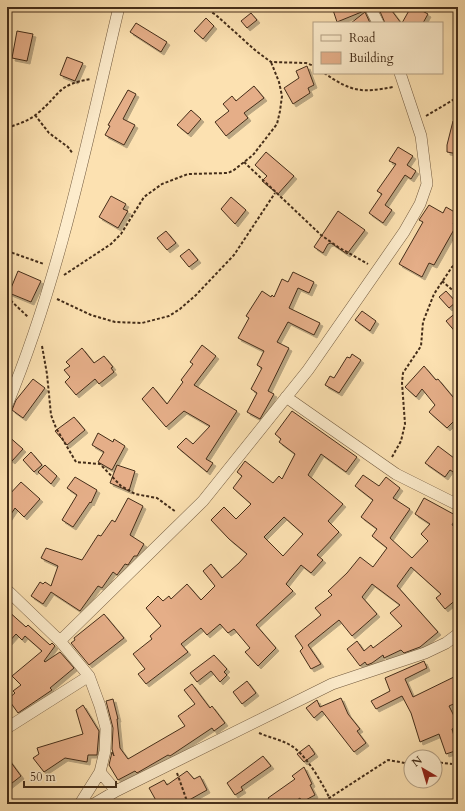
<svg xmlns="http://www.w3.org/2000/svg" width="465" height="811" viewBox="0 0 465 811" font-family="Cardo,serif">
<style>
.building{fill:#e5ae88;stroke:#442d19;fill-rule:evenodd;filter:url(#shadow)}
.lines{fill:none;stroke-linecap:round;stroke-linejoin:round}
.street-casing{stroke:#725a3f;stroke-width:12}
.path{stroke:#442d19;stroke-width:2;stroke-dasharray:3 2;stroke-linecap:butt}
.street{stroke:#fdeccc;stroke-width:11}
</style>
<defs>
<filter id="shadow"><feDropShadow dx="3" dy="3" stdDeviation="0" flood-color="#0004"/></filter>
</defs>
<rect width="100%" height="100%" fill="#fce1b1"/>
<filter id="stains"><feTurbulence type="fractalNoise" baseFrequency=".005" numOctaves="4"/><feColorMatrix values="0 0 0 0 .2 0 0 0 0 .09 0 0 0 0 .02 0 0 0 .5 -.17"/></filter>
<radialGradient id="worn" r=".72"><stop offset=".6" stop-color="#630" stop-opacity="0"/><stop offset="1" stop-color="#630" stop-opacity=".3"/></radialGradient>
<path class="building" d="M340,7H363L364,11L337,22L333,10Z
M378,7H389L401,23H385Z
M411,7H415L428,14L423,23H402Z
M365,12L370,23H351Z
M251,13L257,20L247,28L241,21Z
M206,18L214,26L203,39L194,31Z
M136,23L167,42L161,52L130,32Z
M17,31L33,34L27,61L12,58Z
M67,57L83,63L75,81L60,75Z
M307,66L314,85L308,88L310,93L293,104L284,88L299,78L296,71Z
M254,86L264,98L244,113L248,118L226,136L215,122L229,111L223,104L232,96L236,101Z
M128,90L136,94L123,119L135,125L124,145L105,135L110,126L108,125Z
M191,110L201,119L188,134L177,125Z
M453,121H458V154L447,152V145Z
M398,147L413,156L407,165L416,171L411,179L405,175L385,205L392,210L383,223L369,213L382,194L377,191L396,164L389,161Z
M266,152L294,176L278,194L262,181L267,176L255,165Z
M111,196L126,204L123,209L128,211L118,228L99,217Z
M231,197L246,210L235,224L221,209Z
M429,205L443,213L446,207L458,214V217L453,224L456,226L434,265L429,263L422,277L399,264L423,222L419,220Z
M338,211L365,230L347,254L331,243L328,244L323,253L314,247Z
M166,231L176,243L167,250L157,238Z
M189,249L198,260L189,267L180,256Z
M18,271L41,281L31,302L9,293Z
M293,272L314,282L309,293L298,288L289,308L320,323L314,335L288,322L277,342L289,348L268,391L274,394L260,419L247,412L257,393L251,389L262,368L257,365L264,351L238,338L249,318L246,316L262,291L271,297L272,295L274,297L282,279L288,282Z
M446,291L456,302L449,308L439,297Z
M362,311L376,321L370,331L355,320Z
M458,311V335L446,321Z
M202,345L216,356L194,385L237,411L206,459L213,463L207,472L177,447L186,438L193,444L210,426L184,411L166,427L142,399L153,387L167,404L183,382L181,380L193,364L190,362Z
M82,348L94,363L104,356L113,367L111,368L114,372L99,384L95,379L76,395L65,382L70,377L64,370L70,366L66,362Z
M352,354L361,360L339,393L325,385L330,376L334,378L347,357L350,358Z
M424,366L436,380L438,379L458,403V417L447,428L429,412L435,405L422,389L416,397L405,387Z
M33,379L45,388L23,418L12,410L16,400Z
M292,411L357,457L346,472L321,454L308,475L343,504L328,521L339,532L317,555L323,560L311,573L301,565L286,584L293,591L256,625L276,648L258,666L245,652L250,648L234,629L228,633L220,624L207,635L201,628L181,644L188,652L146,684L138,674L145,669L133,654L152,639L150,636L161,626L146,608L158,596L163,601L169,596L171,599L187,584L201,600L215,586L203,571L211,564L222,578L239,563L247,554L229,539L211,520L224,507L236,519L251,504L233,488L242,476L237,472L245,461L273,483L279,476L282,479L295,454L279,442L281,439L275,434ZM284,517L303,534L283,556L264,537Z
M74,417L85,430L67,445L55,431Z
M98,433L113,442L114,439L125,446L112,470L98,462L104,452L92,445Z
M7,435L23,449L12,461L7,457Z
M438,446L458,461V475L450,470L445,477L425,463Z
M31,452L42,465L34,472L23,460Z
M45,465L57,476L51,484L38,472Z
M117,465L135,471L129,491L110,483Z
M363,475L379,486L386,477L400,488L393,498L410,509L390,538L412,558L428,541L421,534L430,524L415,514L424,498L457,516L452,525L458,528V598L445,609L436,598L441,594L411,567L397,586L438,632L420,647L404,653L401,650L384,658L383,655L372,663L367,665L365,662L360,666L347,649L357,641L364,651L371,645L373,648L402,626L390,613L400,605L372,584L362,597L377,614L352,636L339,620L308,645L321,664L311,669L300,651L303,648L295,636L321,615L315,608L332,595L328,591L347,573L360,557L373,567L387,548L372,536L377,529L361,517L373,500L355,486Z
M75,477L97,490L91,503L90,502L73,527L62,520L77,495L67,488Z
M21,482L40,499L24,517L15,508L7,520V497Z
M128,498L143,506L130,535L144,544L137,556H134L128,565L125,564L117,575L113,572L102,588L98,586L80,611L51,592L43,604L31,596L40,582L43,584L45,582L51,586L58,566L41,558L46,548L82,560L98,535L101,536L112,520L115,522Z
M7,610L26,627L28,625L50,645L52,643L55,646L44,661L45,662L60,652L74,668L50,688L52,690L18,713L8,699L15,693L13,691L21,685L12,676L42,651L25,636L22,640L16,634L7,644Z
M104,614L124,638L89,665L71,643L75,640L74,638Z
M214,655L227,669L224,672L227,675L220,682L211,671L197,682L190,673Z
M424,661L427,668L405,679L413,697L458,675V702L449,706L458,724V726L452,729L458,750L446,754L439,734L420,742L411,713L402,696L376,709L371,701L390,691L385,678Z
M247,681L256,693L242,704L233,692Z
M192,684L210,708L212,706L225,723L214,731L212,728L170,756L168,755L137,773L135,771L118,780L109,765L112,752L114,756L112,749L113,728L106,701L113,699L118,719H117L120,748L128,759L185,726L178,716L195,704L184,690Z
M341,698L348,714L360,729L357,731L366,743L354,752L322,711L314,718L306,708L317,700L320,707Z
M83,705L99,731L97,755H88L87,762L65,758L44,772L33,758L39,754L37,748L83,734L76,710Z
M309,745L315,754L304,762L297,754Z
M263,756L271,766L241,787L243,790L235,795L227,783Z
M7,757L21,776L7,787Z
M304,767L312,784L310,785L315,795L302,802L300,798L291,804H272L268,798L295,779L292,776Z
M187,771L194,779L200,776L207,790L182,804H158L149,788L164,780L167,785Z"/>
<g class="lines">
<defs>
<path id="street" d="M370,7L378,23
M286,397L396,474L458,505
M7,405C60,277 87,141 119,7
M7,590L60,641L89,676L100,706L106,728L105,751L100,772L80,804
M60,641L203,501L308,370L404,232L420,204L427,184L421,136L400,73
M7,728L89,676
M100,772L116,791
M94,804L116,791L332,684L425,653L446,643L458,634"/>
</defs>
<use href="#street" class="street-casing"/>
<path class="path" d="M204,7L216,15L256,51L271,62L306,63L314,66
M324,73C352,92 361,93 393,87
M35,115L49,133L68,147L73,154
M426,116L458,97
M7,128C18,124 29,121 38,113C62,93 56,85 91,79
M244,162L321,235L338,247L368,264
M7,251L44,264
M64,275L111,244L121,234L144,197L162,184L188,174L228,173L234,170L253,155L277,124L280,111L282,96L279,82L271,62
M442,281L458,295
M7,297L28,317
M57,299L91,315L115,322L142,323L169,316L180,309L196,295L234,255L275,193
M42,346L47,374L51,415L56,428L76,462L100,464L121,486L135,494L157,498L176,512
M392,457L401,441L405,424L402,383L403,373L421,346L423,322L434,294L452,267L458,262
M259,733C268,737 278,739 286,743C304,750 321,781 329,797
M435,762L452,764
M177,773L188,804
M320,804L388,760L411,764"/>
<use href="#street" class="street"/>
</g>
<rect width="465" height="811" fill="none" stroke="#fce1b1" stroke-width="24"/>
<rect x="8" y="8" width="449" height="795" fill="none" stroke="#442d19" stroke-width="2"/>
<rect x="12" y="12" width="441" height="787" fill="none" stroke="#442d19"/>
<rect x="313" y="22" width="130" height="52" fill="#fdeccc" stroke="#b3a084"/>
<rect x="321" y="35" width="20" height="6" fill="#fdeccc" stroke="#b3a084"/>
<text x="349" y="42" font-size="12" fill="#442d19">Road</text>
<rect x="321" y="52" width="20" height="12" fill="#e5ae88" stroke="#b3a084"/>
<text x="349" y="62" font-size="12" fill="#442d19">Building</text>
<g transform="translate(423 769) rotate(322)"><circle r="19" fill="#fdeccc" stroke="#b3a084"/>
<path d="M0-3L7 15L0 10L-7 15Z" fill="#8f2418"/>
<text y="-6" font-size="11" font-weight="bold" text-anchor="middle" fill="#442d19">N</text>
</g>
<path d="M24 781v6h92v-6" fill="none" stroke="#442d19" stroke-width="2"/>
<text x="30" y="781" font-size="12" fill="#442d19" stroke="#fdeccc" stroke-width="3" paint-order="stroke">50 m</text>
<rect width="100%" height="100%" filter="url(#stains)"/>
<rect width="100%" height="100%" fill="url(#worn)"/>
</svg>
